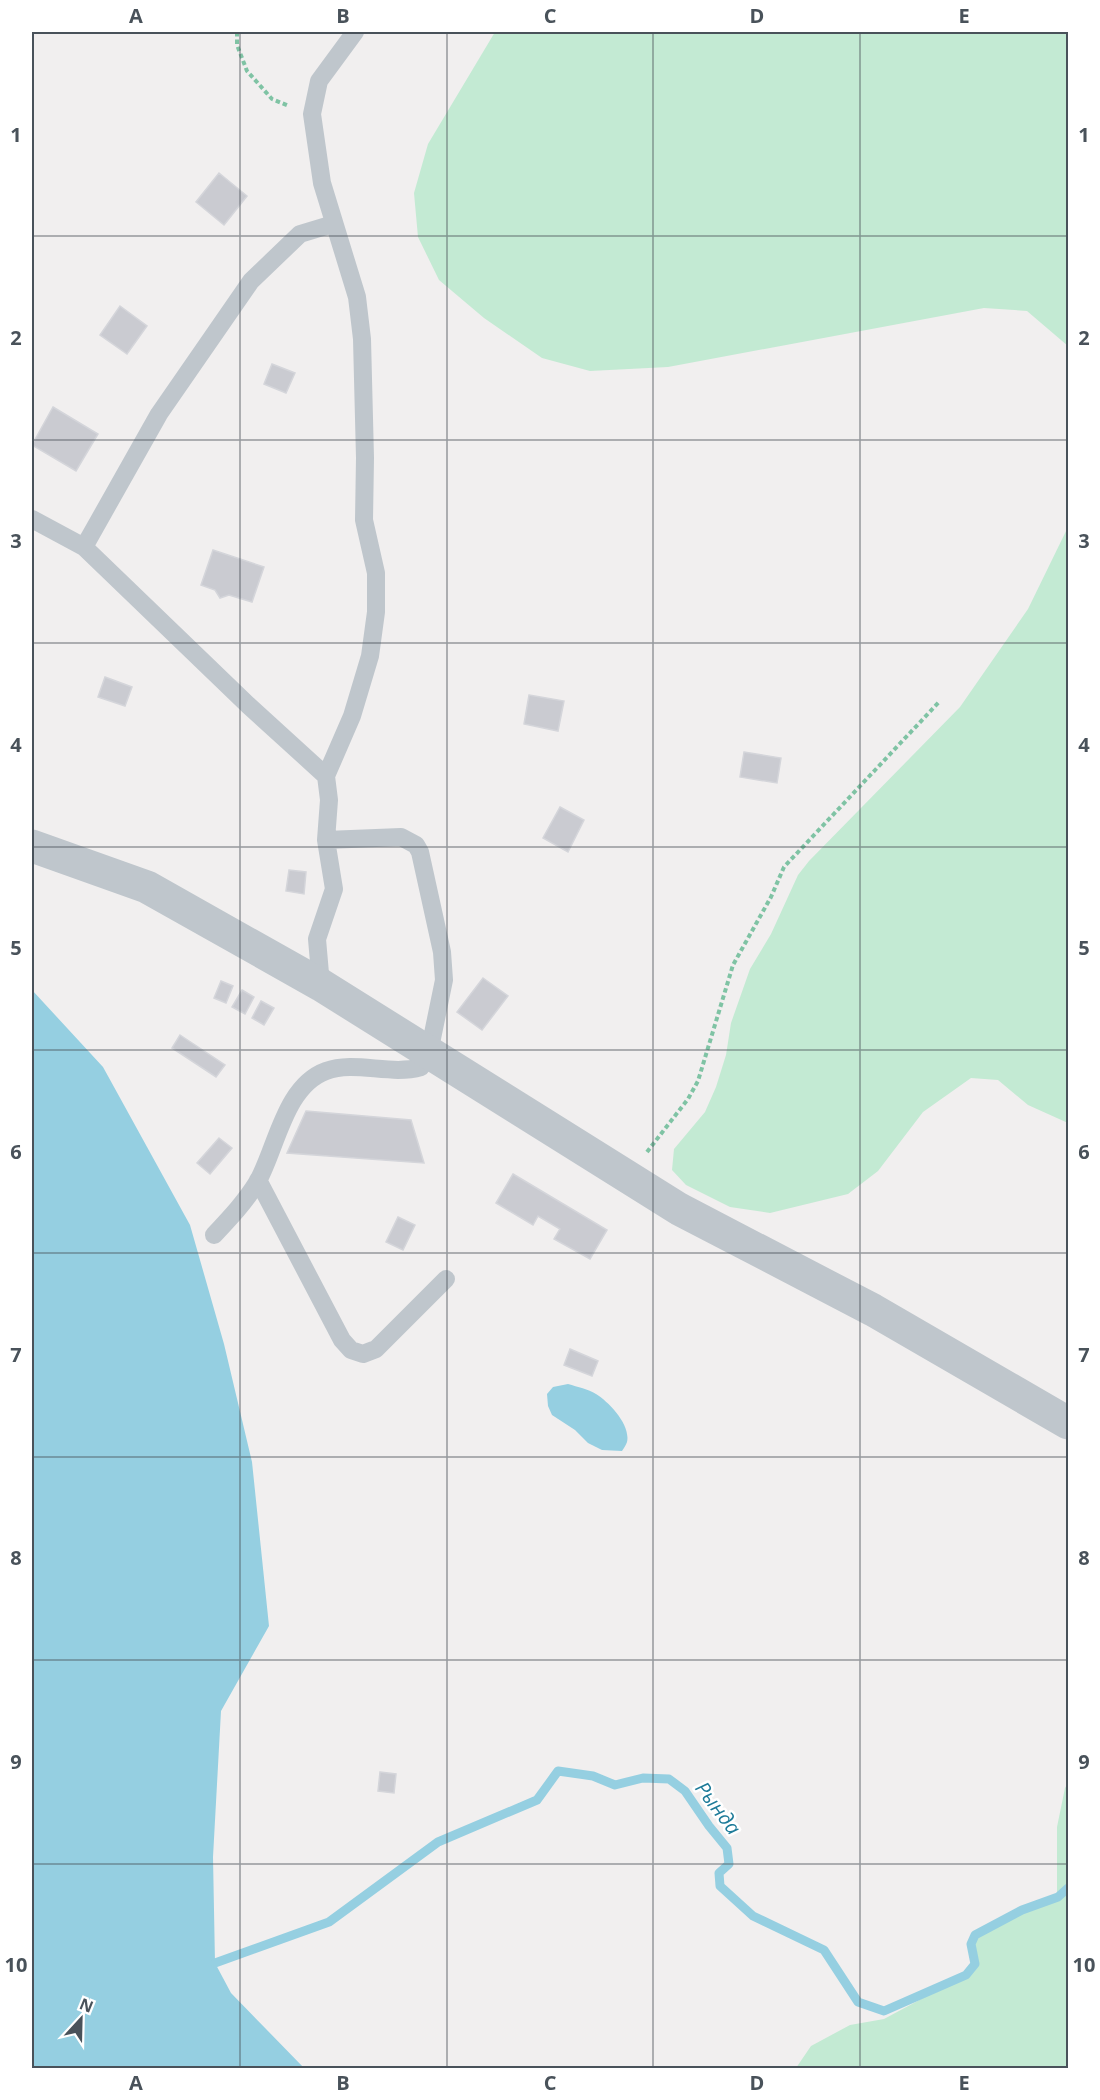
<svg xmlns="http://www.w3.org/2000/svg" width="1100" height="2100" viewBox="0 0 1100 2100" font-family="'Open Sans',sans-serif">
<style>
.green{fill:#c3ead3}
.water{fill:#95cfe1}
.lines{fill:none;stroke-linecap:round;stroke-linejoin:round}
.stream{stroke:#95cfe1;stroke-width:9}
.building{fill:#cacbd1;stroke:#d4d5da;stroke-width:1.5}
.path{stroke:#7fc3a4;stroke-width:4;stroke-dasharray:4.5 3;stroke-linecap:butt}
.lane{stroke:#bfc6cc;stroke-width:18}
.street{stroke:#bfc6cc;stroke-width:33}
.grid{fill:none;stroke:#49525a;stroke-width:1.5;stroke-opacity:0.55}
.labels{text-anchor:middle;stroke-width:5;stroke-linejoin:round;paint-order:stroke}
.water-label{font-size:20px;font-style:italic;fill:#1e7b99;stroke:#fff}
.neatline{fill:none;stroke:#49525a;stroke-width:2}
.grid-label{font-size:20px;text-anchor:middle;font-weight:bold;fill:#49525a}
</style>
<rect width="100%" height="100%" fill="#f1efef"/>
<path class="green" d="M495,32H1068V346L1027,311L984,308L668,367L590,371L542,358L484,318L439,280L418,237L414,193L428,144Z
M1068,527V1123L1028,1105L998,1080L971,1078L923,1112L878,1171L848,1194L770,1213L730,1207L686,1185L672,1170L674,1149L705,1112L716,1087L726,1055L731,1023L750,969L771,934L798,875L809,861L960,707L1028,609Z
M1068,1783V2068H796L811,2046L850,2025L884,2019L966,1975L975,1964L971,1944L975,1935L1022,1910L1057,1897V1827L1065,1788Z"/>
<path class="water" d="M32,990L103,1067L190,1225L224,1344L252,1462L269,1626L221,1711L213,1857L215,1963L231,1993L304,2068H32Z
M568,1384C578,1387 588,1389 596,1394C609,1402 631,1425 627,1442C626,1445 624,1448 622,1451L602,1450L588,1443L575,1430L552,1415L548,1406L547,1394L553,1387Z"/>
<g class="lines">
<path class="stream" d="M215,1963L329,1922L438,1842L537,1800L558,1771L593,1776L615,1785L643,1778L669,1779L685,1791L709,1826L727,1848L729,1864L719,1873L720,1886L753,1916L824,1950L858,2002L884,2011L966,1975L975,1964L971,1944L975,1935L1022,1910L1058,1897L1068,1888"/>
</g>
<path class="building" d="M219,173L247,196L224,225L196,202Z
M120,306L147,326L127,354L100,335Z
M272,364L295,373L286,393L264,384Z
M53,407L98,434L76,471L32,445Z
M213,550L264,567L252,602L229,595L220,598L215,590L201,585Z
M105,677L132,687L125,706L98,697Z
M529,695L564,701L558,731L524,724Z
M744,752L781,758L777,783L740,777Z
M560,807L584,820L568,852L543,838Z
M289,870L306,872L304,894L286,891Z
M483,978L508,996L482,1030L457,1012Z
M221,981L233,986L226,1003L214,998Z
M242,990L254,997L245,1014L232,1007Z
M261,1001L274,1008L264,1025L252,1018Z
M180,1035L225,1065L216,1077L172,1048Z
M306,1111L411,1120L424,1163L287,1153Z
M219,1138L232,1148L210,1174L197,1163Z
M513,1174L607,1230L590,1259L554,1239L560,1229L538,1216L533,1225L496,1203Z
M398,1217L415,1225L403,1250L386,1242Z
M570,1349L598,1361L592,1376L564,1365Z
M380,1772L396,1774L394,1793L378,1791Z"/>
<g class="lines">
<path class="path" d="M237,32V45L247,71L272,99L289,106
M647,1152L688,1099L698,1081L733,965L771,897L784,867L939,702"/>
<path class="lane" d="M32,519L84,547L248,705L326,776L329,800L326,840L334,889L317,939L321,985
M84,547L159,414L251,281L300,234L333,224
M326,776L352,716L370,656L376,612V573L364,520L365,458L362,339L357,297L322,183L312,114L319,81L355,32
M258,1180L342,1340L351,1350L363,1354L376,1349L446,1279
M214,1235C230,1218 246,1201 258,1181C277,1146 285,1086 326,1071C355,1060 390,1076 421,1067L429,1053L444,980L442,952L420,852L416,845L401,837L326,840"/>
<path class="street" d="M32,846L147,887L321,985L679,1209L873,1310L1068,1423"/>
</g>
<path class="grid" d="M240,32V2068M447,32V2068M653,32V2068M860,32V2068M32,236H1068M32,440H1068M32,643H1068M32,847H1068M32,1050H1068M32,1253H1068M32,1457H1068M32,1660H1068M32,1864H1068"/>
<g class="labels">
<g class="water-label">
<text transform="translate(718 1808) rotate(53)" y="7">Рында</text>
</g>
</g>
<rect width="1100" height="2100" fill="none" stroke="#ffffff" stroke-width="66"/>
<g transform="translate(81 2019) rotate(22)" stroke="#ffffff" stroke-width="4.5" paint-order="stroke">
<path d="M0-4.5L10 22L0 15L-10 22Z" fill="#49525a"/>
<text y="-9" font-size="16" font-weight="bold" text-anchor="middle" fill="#49525a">N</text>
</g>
<rect x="33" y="33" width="1034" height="2034" class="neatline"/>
<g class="grid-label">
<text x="136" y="23">A</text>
<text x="343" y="23">B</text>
<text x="550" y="23">C</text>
<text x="757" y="23">D</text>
<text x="964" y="23">E</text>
<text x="16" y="142">1</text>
<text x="1084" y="142">1</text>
<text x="16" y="345">2</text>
<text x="1084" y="345">2</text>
<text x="16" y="548">3</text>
<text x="1084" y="548">3</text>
<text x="16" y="752">4</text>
<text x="1084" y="752">4</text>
<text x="16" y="955">5</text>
<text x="1084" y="955">5</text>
<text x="16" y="1159">6</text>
<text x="1084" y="1159">6</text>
<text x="16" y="1362">7</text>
<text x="1084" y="1362">7</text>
<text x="16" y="1565">8</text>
<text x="1084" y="1565">8</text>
<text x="16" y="1769">9</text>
<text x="1084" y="1769">9</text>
<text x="16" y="1972">10</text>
<text x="1084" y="1972">10</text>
<text x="136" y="2090">A</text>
<text x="343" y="2090">B</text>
<text x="550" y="2090">C</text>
<text x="757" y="2090">D</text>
<text x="964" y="2090">E</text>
</g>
</svg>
